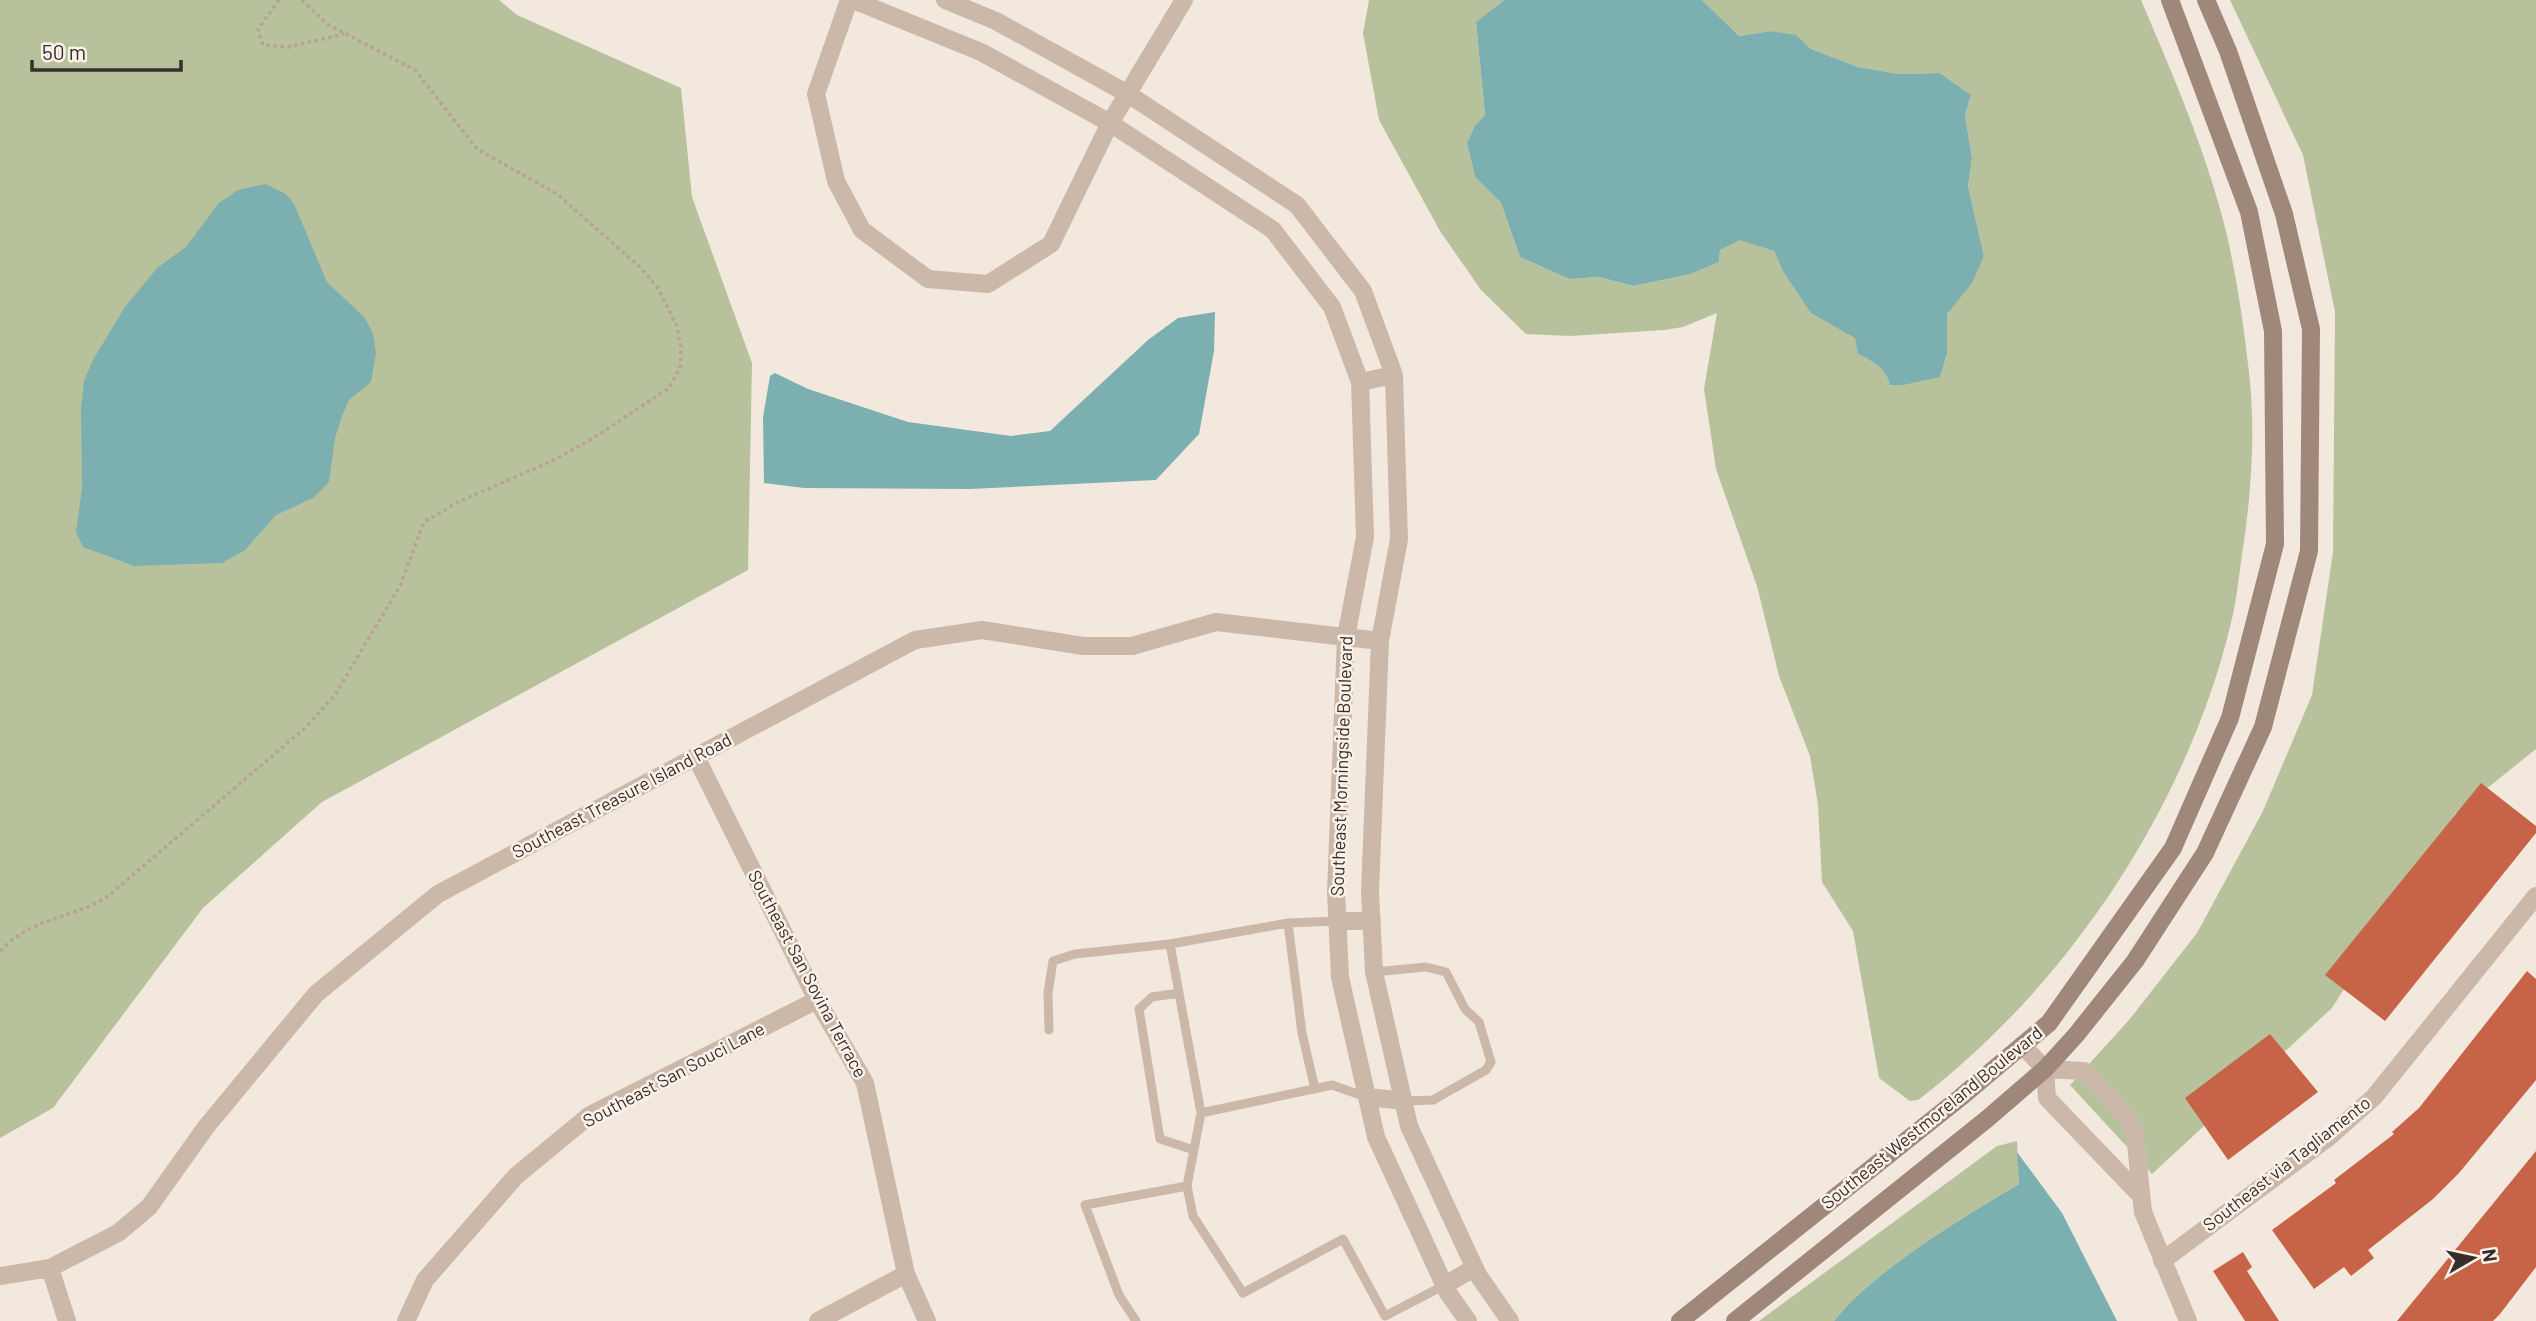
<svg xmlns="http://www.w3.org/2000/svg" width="2536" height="1321" viewBox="0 0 2536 1321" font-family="Barlow,sans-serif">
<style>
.green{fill:#b7c29d}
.water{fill:#7cafb0}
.building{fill:#c76448}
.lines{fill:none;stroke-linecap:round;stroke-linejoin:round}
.path{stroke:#b7a293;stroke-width:3.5;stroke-dasharray:3.5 3.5;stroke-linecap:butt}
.lane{stroke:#cbb8a9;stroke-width:9}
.street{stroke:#cbb8a9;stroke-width:18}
.secondary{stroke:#9f877a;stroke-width:18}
.labels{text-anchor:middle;stroke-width:5;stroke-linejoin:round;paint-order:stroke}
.street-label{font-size:18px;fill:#382e29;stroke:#faf2ea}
</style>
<rect width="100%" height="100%" fill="#f3e8de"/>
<path class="green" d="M0,0H499L517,15L681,88L692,197L752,363L748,570L322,802L203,908L53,1108L0,1138Z
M1369,0H1504L1476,22L1485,115L1475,125L1467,143L1475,177L1501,203L1520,257L1569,279L1599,277L1633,286L1691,274L1719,262L1720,250L1740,239L1774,251C1789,286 1823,318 1856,338L1858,354L1876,363L1889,377H1940L1947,354V314L1984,256L1968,186L1972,158L1965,115L1971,95L1940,73L1899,74L1858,67L1811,49L1795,35L1771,31L1739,36L1702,0H2141C2173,75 2206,151 2226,231C2236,274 2243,320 2248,364C2256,424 2252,488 2243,548C2239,574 2237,601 2230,627C2185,810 2067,986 1918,1100L1910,1101L1879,1078L1853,931L1822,882L1818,805L1810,756L1779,676L1757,586L1716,469L1704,389L1717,313L1683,327L1664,330L1570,336L1526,334L1481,290L1440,231L1379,120L1363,33Z
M2230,0H2536V749L2455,814L2332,1008L2152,1174L2070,1085L2129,1020L2197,933L2263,811L2312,695L2333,552L2335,312L2303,155Z
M2017,1141L2019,1184C1963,1219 1874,1270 1834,1321H1759L1997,1146Z"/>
<path class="water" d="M1504,0H1702L1739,36L1771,31L1796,35L1811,49L1858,67L1899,74L1940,73L1971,95L1965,115L1972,158L1968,186L1984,256L1972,283L1947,314V354L1940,377L1903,385H1890C1887,368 1872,361 1858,354L1855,338L1811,313L1783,271L1774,251L1740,240L1720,250L1719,262L1691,274L1633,286L1599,277L1569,279L1520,257L1501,203L1475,177L1467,143L1475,125L1485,115L1476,22Z
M265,184L286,194L294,204L327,282L365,318L373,334L376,353L371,382L349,400L342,416L335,438L329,482L313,498L276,515L245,550L222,563L134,566L83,547L76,532L82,488L81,409L84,381L93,360L125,307L157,268L186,247L219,203L238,190Z
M1215,312L1214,351L1199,434L1156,480L970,489L804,488L764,483L763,417L770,376L775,373L808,389L908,422L1011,436L1050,431L1148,340L1178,318Z
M2017,1152L2062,1213L2117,1321H1834C1873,1271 1963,1218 2019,1184Z"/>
<path class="building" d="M2481,783L2536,826V833L2385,1021L2325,975Z
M2527,971L2536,979V1080L2459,1173L2433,1199L2368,1250L2374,1258L2351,1276L2344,1267L2314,1289L2272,1230L2336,1183L2334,1180L2394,1134L2392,1132L2419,1108Z
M2270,1034L2318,1092L2228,1160L2185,1098Z
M2536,1151V1267L2500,1314L2493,1321H2397Z
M2243,1252L2252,1267L2247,1271L2279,1321H2245L2213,1271Z"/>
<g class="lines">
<path class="path" d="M279,0L258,29L263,45L289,47L344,34
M0,951C33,916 70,920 107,897L305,728L335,695L400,586L424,522L458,502L552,461L592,439L669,388L680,368L681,348L677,326L658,288L640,267L557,194L477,149L415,70L327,24L302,0"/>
<path class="lane" d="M1337,921L1288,923L1170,944L1201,1113L1187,1186L1193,1216L1243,1293L1343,1239L1385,1316L1445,1285
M1288,923L1302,1033L1315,1089
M1374,972L1426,967L1446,972L1465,1009L1479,1022L1491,1062L1486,1070L1433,1100L1404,1101
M1179,993L1152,997L1139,1009L1160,1139L1194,1150
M1049,1030L1048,993L1053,961L1075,954L1170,944
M1201,1113L1332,1085L1366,1097
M1136,1321L1119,1295L1085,1205L1187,1186"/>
<path class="street" d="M849,0L816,94L836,181L862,230L928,279L988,284L1051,244L1110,123L1184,0
M853,0L981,52L1110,123L1273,230L1332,307L1360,382L1365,537L1346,637L1336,892L1340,977L1376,1137L1448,1293L1468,1321
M945,0L996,21L1128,94L1297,205L1363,291L1394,375L1399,539L1380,641L1370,892L1374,972L1409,1126L1478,1275L1510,1321
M1360,382L1394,375
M696,757L817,1000L865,1083L906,1274L927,1321
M1337,921H1372
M2022,1045L2045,1069L2047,1098L2141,1196
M2045,1069L2084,1071L2128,1118L2135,1134L2143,1212L2188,1321
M1368,1097L1404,1101
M2162,1261L2329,1137L2374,1097L2536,896
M50,1268L67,1321
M0,1276L50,1268L118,1233L149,1207L206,1127L316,994L438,894L915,640L982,630L1083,646H1132L1216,622L1380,641
M1445,1285L1474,1268
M406,1321L425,1280L516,1176L590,1115L817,1000
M818,1321L906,1274"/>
<path class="secondary" d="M1680,1321L1961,1097L2049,1023L2173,848L2230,718L2275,544L2273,331L2249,212L2170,0
M1735,1321L1987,1119L2045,1069L2076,1035L2135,961L2205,853L2263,727L2309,551L2311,329L2284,214L2228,51L2206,0"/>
</g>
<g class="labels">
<g class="street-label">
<text transform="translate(1342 766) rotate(-88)" y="6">Southeast Morningside Boulevard</text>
<text transform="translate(622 796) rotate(-28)" y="6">Southeast Treasure Island Road</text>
<text transform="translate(807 974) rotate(62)" y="6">Southeast San Sovina Terrace</text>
<text transform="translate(674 1075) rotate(-28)" y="6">Southeast San Souci Lane</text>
<text transform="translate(1932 1118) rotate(-39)" y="6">Southeast Westmoreland Boulevard</text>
<text transform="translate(2287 1164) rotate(-38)" y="6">Southeast via Tagliamento</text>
</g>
</g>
<g transform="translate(2473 1258) rotate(81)" stroke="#faf2ea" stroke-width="5" paint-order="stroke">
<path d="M0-5L12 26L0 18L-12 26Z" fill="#382e29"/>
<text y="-10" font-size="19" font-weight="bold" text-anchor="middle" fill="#382e29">N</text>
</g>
<path d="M32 60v10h149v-10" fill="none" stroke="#382e29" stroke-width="3.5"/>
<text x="42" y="60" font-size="21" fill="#382e29" stroke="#faf2ea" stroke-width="5" paint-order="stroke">50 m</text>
</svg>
